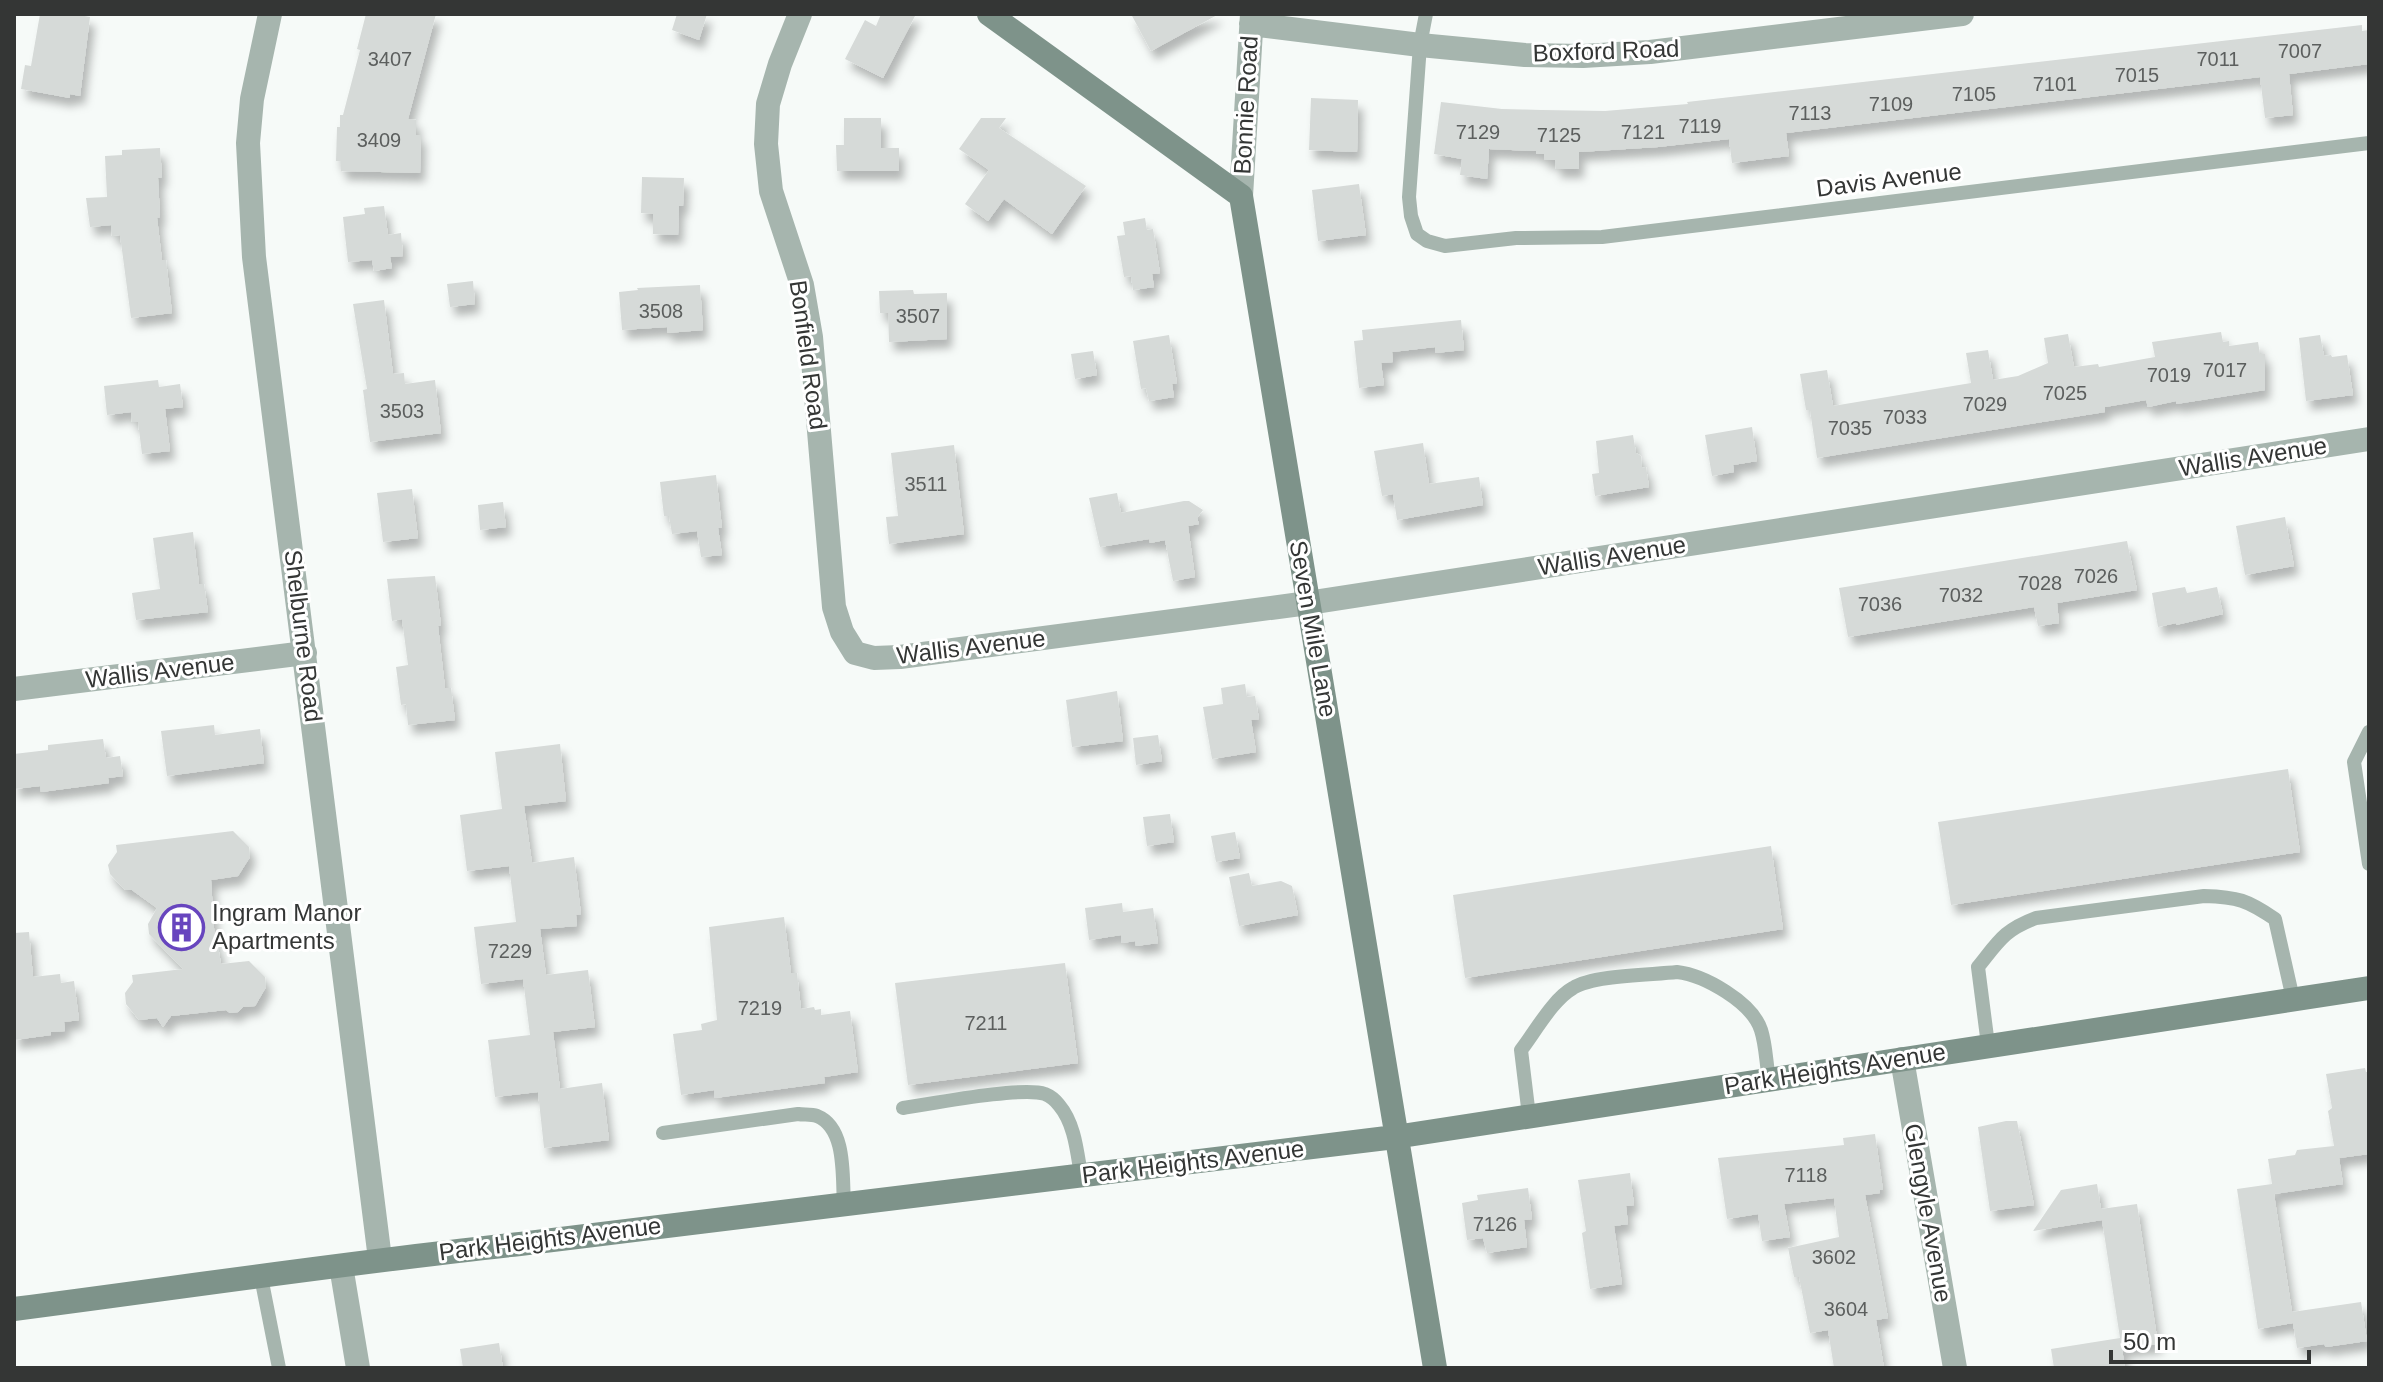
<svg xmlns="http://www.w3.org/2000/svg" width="2383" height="1382" viewBox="0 0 2383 1382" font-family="Helvetica,sans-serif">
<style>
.building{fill:#d6dad8;filter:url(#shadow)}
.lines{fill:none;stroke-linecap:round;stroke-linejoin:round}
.lane{stroke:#a6b5ae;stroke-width:14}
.street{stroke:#a6b5ae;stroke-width:24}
.secondary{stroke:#7e938a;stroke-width:24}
.labels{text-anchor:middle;stroke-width:6;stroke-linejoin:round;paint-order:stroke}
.number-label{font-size:20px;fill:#5c5f5e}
.street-label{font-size:24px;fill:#343635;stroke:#fff}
.poi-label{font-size:24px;fill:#343635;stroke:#fff;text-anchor:start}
</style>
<defs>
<filter id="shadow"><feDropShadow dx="5" dy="9" stdDeviation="4" flood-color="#0004"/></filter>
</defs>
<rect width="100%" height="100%" fill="#f6faf8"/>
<path class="building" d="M40,14H74L90,17L80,96L70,94V98L21,89L25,65L31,66Z
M366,14H436L408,119L416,120V135H421L420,173L341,171V161H336L337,127H340V115H343L360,50L357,49Z
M677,14H707L699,40L672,30Z
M881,14H916L883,78L845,59L865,20L876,26Z
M1131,14H1219L1151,51Z
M2362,25V31L2369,30V64L2289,74L2293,115L2265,118L2260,77L1786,133L1789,156L1732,163L1729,139L1658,147L1579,152V169H1556L1555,160H1544V154H1536V151L1489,149L1487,179L1460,175L1462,159L1434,154L1441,102L1502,109L1542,110L1605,111L1688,104L1687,102Z
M1311,98L1358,100L1357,152L1309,150Z
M844,118H881V148H899V171H837L836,145H844Z
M981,118H1006L999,128L1086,186L1052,234L1004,199L988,221L965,204L989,170L959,149Z
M160,148L162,177L158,178L160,217L157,218L162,260H166L172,313L131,318L120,235L112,236L111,225L90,227L86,198L107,197L105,156L122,155V150Z
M642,177L684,178L683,206H679L678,235L653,234V214L641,213Z
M1359,184L1366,235L1318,241L1312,190Z
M384,206L388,235L401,233L403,256L390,257L392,268L374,271L372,260L348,262L343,217L365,214L364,208Z
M1145,218L1147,230L1153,229L1160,273L1152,274L1154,287L1133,290L1131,276L1124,277L1117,236L1125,235L1123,222Z
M473,281L475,304L450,307L447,284Z
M700,285L703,330L667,333V327L622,330L619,292L638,290L637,288Z
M913,290L914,294L947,293V339L889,342L888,313H880L879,291Z
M384,300L393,374L404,373L405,384L435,380L441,433L370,442L363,390L367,389L353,304Z
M1461,320L1464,350L1435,353V347L1392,352L1393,362L1381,363L1384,385L1359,388L1354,341L1363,340L1362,330Z
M2221,332L2223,342L2229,341V346L2258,342L2260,354H2265V390L2176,404V401L2148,407L2146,400L2105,407V412L1817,458L1810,410H1806L1800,374L1827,370L1833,406L1971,383L1966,353L1988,350L1993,380L2018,376L2048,363L2044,338L2068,334L2074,367L2098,364L2099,367L2155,357L2152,342Z
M1169,335L1177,383L1172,384L1174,397L1149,401L1146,388L1141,389L1133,341Z
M2320,335L2324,356L2331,355L2332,357L2347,355L2353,395L2306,401L2299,338Z
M1093,351L1097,375L1075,379L1071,354Z
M158,380L159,387L180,384L183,407L165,409L170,451L142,454L138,422H132L131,412L107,415L104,386Z
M1752,427L1757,461L1733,465L1734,472L1712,476L1705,435Z
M1633,435L1636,453L1641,456L1642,468L1646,467L1649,487L1595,496L1592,474L1599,473L1596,441Z
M1423,443L1429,484L1479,477L1483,505L1397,520L1393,494L1382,496L1374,451Z
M954,445L964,534L889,544L886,517L898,516L891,453Z
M716,475L722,528H718L722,555L701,557L697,531L672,534L669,516H664L660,482Z
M412,489L418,538L383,542L377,493Z
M1117,493L1121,513L1184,501H1189L1203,510L1197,518L1199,524L1188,526L1195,577L1173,581L1165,540L1150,543L1149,539L1100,547L1089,498Z
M503,502L506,527L480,530L478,505Z
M2285,517L2294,566L2245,575L2236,526Z
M193,532L199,584H204L208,612L136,620L132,593L160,589L153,538Z
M2127,541L2137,590L2057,603L2059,623L2038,626L2034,607L1848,637L1839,588Z
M435,576L441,625L438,626L445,688H451L455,720L408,725L406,704L401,705L396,667L408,665L402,619L392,621L387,579Z
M2185,587L2187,593L2217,587L2223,614L2176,625V623L2158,627L2152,593Z
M1245,684L1247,697L1255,696L1259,719L1251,720L1256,752L1212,759L1203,707L1223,704L1221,688Z
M1117,691L1123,741L1072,747L1066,700Z
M214,725L215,735L260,729L264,763L167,776L161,731Z
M1158,735L1162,761L1136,765L1133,738Z
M103,739L106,758L120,756L123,776L108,778L109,783L41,792L40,786L14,789V754L48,750V745Z
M560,744L566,801L524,806L532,863L574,857L581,914L576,915L577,926L540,929L546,975L588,970L595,1027L553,1032L560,1089L602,1083L609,1140L544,1148L538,1092L495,1097L488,1040L530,1035L523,979L481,984L474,927L516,922L509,866L467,871L460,815L502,809L495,752Z
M2288,769L2300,852L1951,905L1938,822Z
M1170,814L1174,842L1147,846L1143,817Z
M233,831L249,847L250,857L238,876L211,880L215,944L218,946L221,964L249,961L265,977L266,987L255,1006L243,1007L238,1012L230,1013L226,1010L171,1016L163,1027L157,1018L139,1020L126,1004L125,993L133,982L132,975L183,969L149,934L148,924L157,908L132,890H125L110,874L108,865L117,852L116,845Z
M1235,832L1240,858L1216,862L1211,836Z
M1771,846L1783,929L1465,978L1453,895Z
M1249,873L1252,886L1281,881L1292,886L1298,915L1239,926L1229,877Z
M1122,903L1123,912L1153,908L1158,943L1136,946L1135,941L1122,943L1121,935L1089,940L1085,908Z
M784,917L791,973H797L801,1009L814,1007L815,1010L821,1009V1015L850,1011L858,1072L824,1077L825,1083L715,1098L714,1090L681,1095L673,1034L702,1030L701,1024L717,1020L709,927Z
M29,932L33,977L60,974L61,983L74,981L79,1020L64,1022L65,1031L51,1032V1035L14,1040V933Z
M1065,963L1078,1063L908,1085L895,983Z
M2365,1068L2366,1072H2369V1154L2339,1158L2343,1184L2274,1194L2292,1312L2361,1302L2367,1341L2326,1347L2324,1344L2297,1348L2293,1323L2258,1329L2237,1189L2272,1184L2273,1190L2268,1159L2295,1155L2297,1150L2334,1146L2328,1111L2332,1108L2326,1074Z
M2006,1121H2017L2034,1205L1990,1211L1978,1127Z
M1875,1134L1883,1190H1880V1193L1865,1195L1888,1318L1876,1320L1884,1368H1834L1828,1330L1810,1333L1799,1277H1794L1788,1248L1839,1237L1834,1198L1784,1204L1790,1237L1762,1241L1758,1214L1727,1219L1718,1158L1844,1145L1843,1138Z
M1630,1173L1634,1205L1626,1206L1628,1224L1614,1226L1622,1284L1590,1289L1582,1233L1586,1231L1578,1180Z
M2097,1184L2101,1209L2137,1204L2158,1344L2122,1349L2125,1368H2054L2051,1349L2120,1338L2102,1220L2033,1231L2061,1190Z
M1528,1188L1532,1219L1524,1220L1527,1247L1487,1253L1483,1238L1467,1240L1462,1203L1478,1200L1477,1195Z
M499,1343L503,1368H463L460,1349Z"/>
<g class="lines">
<path class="lane" d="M1426,14L1420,45L1409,197L1411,216L1417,234L1427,241L1445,246L1516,238L1602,237L2369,143
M2369,732L2354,762L2369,864
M1988,1045L1978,967C1999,941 2004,930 2036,918L2204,896C2238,897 2247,900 2275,919L2293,999
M903,1108C931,1104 1022,1086 1045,1094C1050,1096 1056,1101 1059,1105C1075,1124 1077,1152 1081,1175
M1529,1116L1521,1050C1535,1032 1553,999 1573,988C1593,975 1651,975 1677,972C1704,975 1752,1002 1761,1030C1766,1045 1766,1063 1769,1079
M663,1133L798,1114C804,1115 811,1114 817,1116C847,1128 842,1178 844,1204
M261,1277L279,1368"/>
<path class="street" d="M270,14L252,99L248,143L254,257L380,1259
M800,14L780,64L768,104L766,144L771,191L802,285L811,337L834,607L842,632L855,653L874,658L900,657L1308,603L2369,439
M1251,24L1420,45L1525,55L1583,56L1650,52L1962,14
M1241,196L1252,14
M14,689L305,653
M1902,1059L1955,1368
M341,1266L358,1368"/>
<path class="secondary" d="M989,14L1241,196L1435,1368
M14,1309C183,1287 351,1262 520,1244L1395,1137L2369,988"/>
</g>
<defs>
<symbol id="building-ring" viewBox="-11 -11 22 22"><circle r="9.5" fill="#fff" stroke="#6745be" stroke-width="1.5"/><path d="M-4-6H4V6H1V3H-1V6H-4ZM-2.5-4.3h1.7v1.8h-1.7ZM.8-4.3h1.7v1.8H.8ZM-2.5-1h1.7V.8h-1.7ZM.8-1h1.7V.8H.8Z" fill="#6745be"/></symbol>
</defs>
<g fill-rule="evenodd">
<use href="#building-ring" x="156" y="902" width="51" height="51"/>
</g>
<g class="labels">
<g class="number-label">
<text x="2300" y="58">7007</text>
<text x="390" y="66">3407</text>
<text x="2218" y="66">7011</text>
<text x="2137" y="82">7015</text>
<text x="2055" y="91">7101</text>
<text x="1974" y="101">7105</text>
<text x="1891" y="111">7109</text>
<text x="1810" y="120">7113</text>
<text x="1700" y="133">7119</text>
<text x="1478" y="139">7129</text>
<text x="1643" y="139">7121</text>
<text x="1559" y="142">7125</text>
<text x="379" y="147">3409</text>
<text x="661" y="318">3508</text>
<text x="918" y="323">3507</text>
<text x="2225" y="377">7017</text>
<text x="2169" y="382">7019</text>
<text x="2065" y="400">7025</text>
<text x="1985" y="411">7029</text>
<text x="402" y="418">3503</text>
<text x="1905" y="424">7033</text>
<text x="1850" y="435">7035</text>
<text x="926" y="491">3511</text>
<text x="2096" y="583">7026</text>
<text x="2040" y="590">7028</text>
<text x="1961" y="602">7032</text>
<text x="1880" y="611">7036</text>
<text x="510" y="958">7229</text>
<text x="760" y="1015">7219</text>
<text x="986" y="1030">7211</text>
<text x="1806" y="1182">7118</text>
<text x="1495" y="1231">7126</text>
<text x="1834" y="1264">3602</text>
<text x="1846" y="1316">3604</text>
</g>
<g class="street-label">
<text transform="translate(1606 51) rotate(-2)" y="8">Boxford Road</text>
<text transform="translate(1246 105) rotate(-87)" y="8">Bonnie Road</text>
<text transform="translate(1889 180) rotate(-7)" y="8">Davis Avenue</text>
<text transform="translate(808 355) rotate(82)" y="8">Bonfield Road</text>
<text transform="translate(2253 457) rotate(-9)" y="8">Wallis Avenue</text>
<text transform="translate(1612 556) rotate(-9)" y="8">Wallis Avenue</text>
<text transform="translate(1313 629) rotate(80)" y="8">Seven Mile Lane</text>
<text transform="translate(303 636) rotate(83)" y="8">Shelburne Road</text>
<text transform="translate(971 647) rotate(-7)" y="8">Wallis Avenue</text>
<text transform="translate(160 671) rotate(-7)" y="8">Wallis Avenue</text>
<text transform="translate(1835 1069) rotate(-9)" y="8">Park Heights Avenue</text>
<text transform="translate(1193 1162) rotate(-7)" y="8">Park Heights Avenue</text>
<text transform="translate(1928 1213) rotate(80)" y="8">Glengyle Avenue</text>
<text transform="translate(550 1239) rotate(-7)" y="8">Park Heights Avenue</text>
</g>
<g class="poi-label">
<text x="212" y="921">Ingram Manor<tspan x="212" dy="28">Apartments</tspan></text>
</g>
</g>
<rect width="2383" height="1382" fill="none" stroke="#343635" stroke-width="32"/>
<path d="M2111 1350v12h198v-12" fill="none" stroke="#343635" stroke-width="4"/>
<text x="2123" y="1350" font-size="24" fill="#343635" stroke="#ffffff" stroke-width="6" paint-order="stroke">50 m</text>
</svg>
